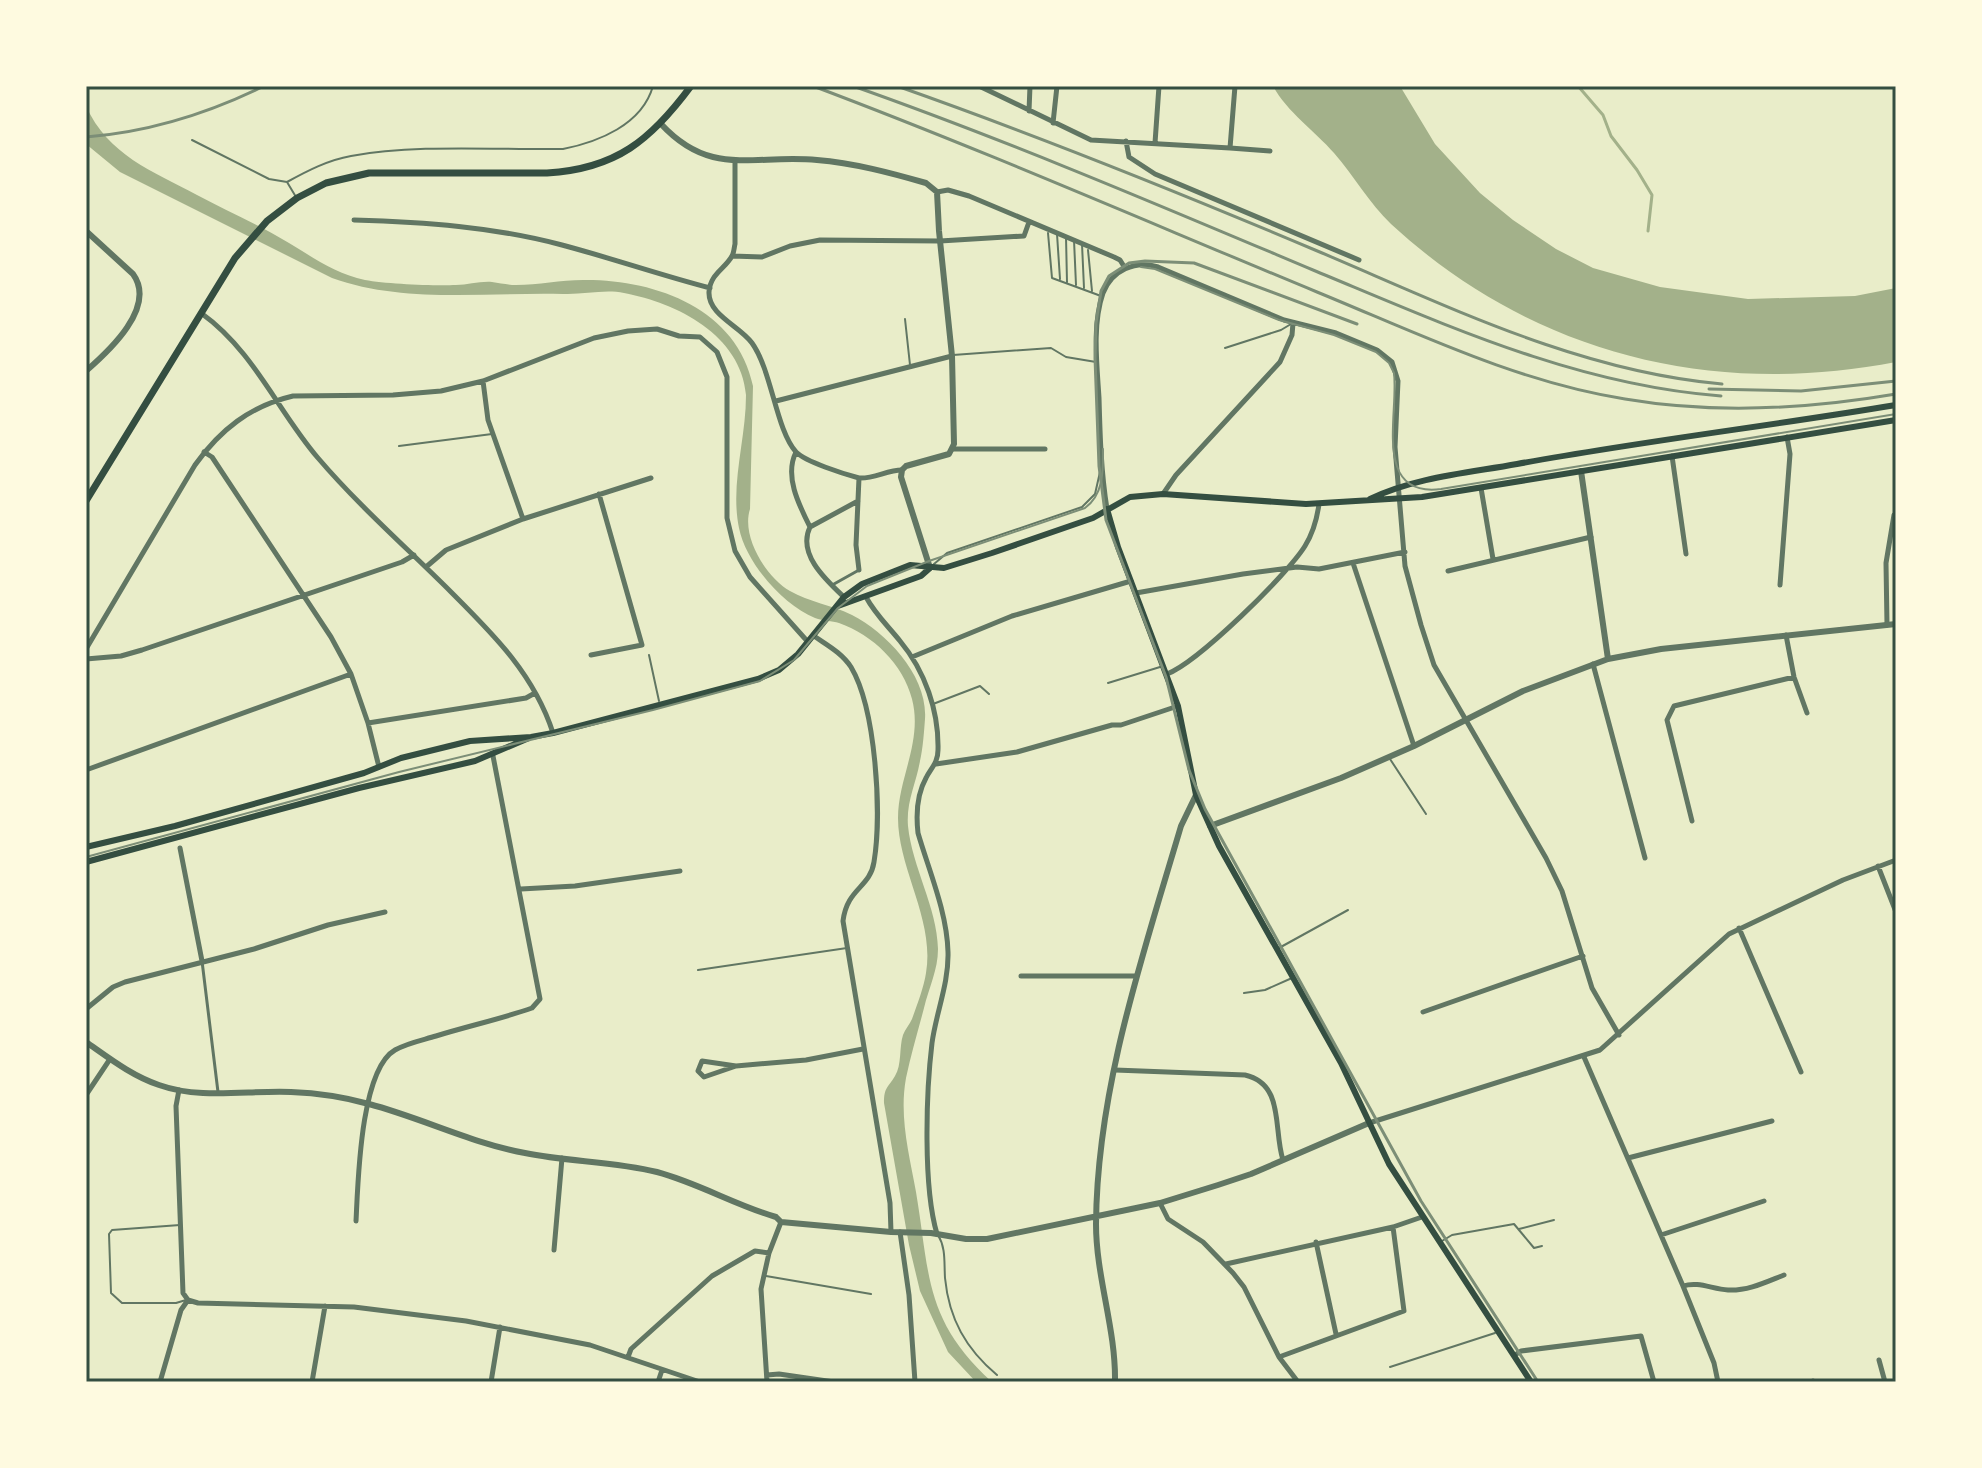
<svg xmlns="http://www.w3.org/2000/svg" width="1982" height="1468" viewBox="0 0 1982 1468" font-family="'DejaVu Sans',sans-serif">
<style>
.water{fill:#a3b18a}
.lines{fill:none;stroke-linecap:round;stroke-linejoin:round}
.stream{stroke:#a3b18a;stroke-width:3}
.service{stroke:#617663;stroke-width:2}
.pedestrian{stroke:#617663;stroke-width:3}
.minor{stroke:#617663;stroke-width:5}
.tertiary{stroke:#617663;stroke-width:6}
.secondary{stroke:#344e41;stroke-width:6}
.primary{stroke:#344e41;stroke-width:7}
.tram{stroke:#7c8e77;stroke-width:2}
.rail{stroke:#7c8e77;stroke-width:3}
.neatline{fill:none;stroke:#344e41;stroke-width:3}
</style>
<rect width="100%" height="100%" fill="#e9edc9"/>
<path class="water" d="M1273,86H1400L1435,144L1480,193L1513,220L1556,249L1593,268L1660,287L1748,299L1855,296L1896,288V362C1710,398 1531,353 1391,224C1369,203 1354,176 1334,153C1315,131 1287,112 1273,86Z
M86,106C108,155 152,171 197,195C227,211 259,225 289,243C314,258 336,274 365,280C386,284 434,286 456,285C468,285 480,281 492,282C500,283 508,285 516,285C538,285 561,280 583,280C654,279 737,308 753,386L750,509C741,537 766,577 790,591C809,602 832,605 852,615C887,633 928,676 925,719C924,732 923,748 920,761C916,784 906,802 908,826C912,867 937,907 938,949C938,970 929,987 924,1008C918,1031 911,1054 906,1078C899,1117 909,1153 916,1192C930,1275 924,1320 992,1382H976L948,1352L920,1291L909,1245L884,1103C884,1087 888,1088 895,1076C902,1065 899,1047 903,1035C905,1029 910,1024 912,1019C917,1005 924,987 926,973C935,920 898,869 898,818C898,778 923,741 912,699C903,664 873,635 839,623C832,621 823,621 815,618C783,605 746,563 739,528C730,484 746,440 746,395C741,335 677,303 624,293C604,289 583,295 563,294C487,292 404,304 332,278L120,172L86,144Z"/>
<g class="lines">
<path class="stream" d="M1578,86L1603,115L1611,136L1637,170L1652,195L1648,231"/>
<path class="service" d="M192,140L269,179L287,182L296,197
M287,182C307,171 328,160 351,156C415,144 496,150 563,149C598,142 642,125 653,86
M1048,233L1052,278L1101,296
M1057,234L1060,279
M1066,237L1067,282
M1074,240L1076,285
M1082,244L1084,288
M1088,250L1092,291
M905,319L910,365
M1225,348L1281,330L1291,324
M953,355L1051,348L1066,357L1096,362
M399,446L492,434
M934,564L947,553L1082,507L1095,494L1100,472
M649,655L659,701
M1108,683L1160,667
M933,704L980,686L989,694
M1390,759L1426,814
M1279,948L1348,910
M698,970L847,948
M1244,993L1265,990L1292,978
M180,1225L112,1230L109,1234L111,1293L122,1303H176L186,1300
M1519,1229L1554,1220
M938,1235C946,1248 944,1262 945,1278C949,1319 966,1349 997,1375
M1442,1241L1452,1235L1514,1224L1534,1248L1542,1246
M766,1276L871,1294
M1390,1367L1495,1333"/>
<path class="pedestrian" d="M834,584L859,570
M202,961L218,1092"/>
<path class="minor" d="M979,86L1091,140L1230,148L1235,86
M1029,111L1030,86
M1053,123L1057,86
M1126,141L1129,157L1155,174L1359,260
M1155,143L1159,86
M1230,148L1270,151
M735,161V244C734,248 734,253 732,256C725,269 710,274 709,292C708,315 740,326 752,343C772,371 776,430 796,452C806,462 844,474 859,478C874,479 887,470 902,470
M937,192L948,190L969,196L1114,257L1120,260L1125,268
M354,220C423,222 495,227 562,245C611,258 660,275 710,288
M732,256L762,257L790,246L820,240L940,241L1024,236L1029,222
M201,313C254,351 277,410 318,458C359,506 407,548 451,592C493,634 534,674 553,733
M483,381L488,420L523,519
M776,401L952,356
M953,449H1045
M204,452L212,457L331,637L351,674L368,723L379,767
M796,452C784,476 799,505 810,527
M1672,456L1686,554
M1481,488L1493,559
M1163,494L1176,475L1280,362L1292,335L1293,323
M1107,509C1101,472 1100,435 1099,398C1097,365 1092,325 1103,293C1112,270 1135,260 1158,267L1284,320L1336,333L1377,350L1392,362L1398,381L1395,447L1405,566L1421,625L1434,665L1546,858L1562,891L1592,988L1619,1035
M1353,563L1414,746
M426,567L446,550L523,519L651,478
M859,570L856,545L859,478
M1448,571L1591,537
M1780,585L1790,454L1787,437
M1136,593L1243,574L1297,567L1319,569L1405,552
M844,597C826,580 797,554 810,527L858,501
M866,597C875,614 888,626 900,641C925,671 939,711 938,750C938,763 931,768 926,778C917,794 916,815 918,833C929,871 947,912 948,952C949,983 936,1013 932,1043C926,1093 923,1187 937,1234
M1887,625L1886,563L1894,515
M1786,635L1794,677L1807,713
M814,636C827,645 842,653 851,667C876,709 882,814 874,862C870,888 847,888 843,921L890,1203L891,1232
M86,649L195,465C220,430 250,406 293,396L393,395L441,391L483,381L594,338L628,331L657,329L679,336L700,337L717,352L727,377V518L735,551L750,577L808,642
M591,655L642,645L599,494
M912,657L1012,616L1131,581
M86,659L121,656L142,650L402,562L414,555
M1593,664L1645,858
M1167,674C1198,662 1287,575 1305,546C1313,533 1317,519 1319,504
M368,723L526,698L535,693
M936,764L1017,752L1112,725H1121L1178,706
M86,770L351,674
M1692,821L1667,720L1674,706L1794,677
M180,848L202,961
M1878,866L1896,912
M521,889L575,886L680,871
M1739,928L1801,1072
M1021,976H1136
M86,1009L113,987L125,982L254,949L328,925L385,912
M1423,1012L1583,956
M1584,1057L1683,1286L1714,1363L1718,1382
M702,1061L736,1066L704,1077L698,1071Z
M736,1066L806,1060L863,1049
M1115,1070L1245,1075C1285,1084 1273,1130 1283,1160
M179,1090L176,1106L183,1293L188,1300
M86,1095L110,1059
M1369,1123L1600,1050L1729,934L1843,880L1896,860
M1628,1158L1772,1121
M1160,1203L1168,1219L1203,1242L1233,1273L1244,1287L1279,1357L1298,1382
M356,1221C358,1184 360,1070 395,1050C407,1043 423,1040 436,1036C468,1026 501,1019 532,1008L540,999L493,756
M900,1232L909,1295L915,1382
M1661,1235L1764,1201
M1316,1242L1336,1334
M554,1250L562,1158
M1226,1264L1393,1227L1422,1217
M1683,1286C1698,1281 1712,1289 1728,1290C1748,1291 1766,1282 1784,1275
M188,1300L198,1303L354,1307L466,1321L590,1345L700,1382
M1515,1355L1521,1351L1641,1336L1654,1382
M628,1357L631,1349L712,1276L755,1251L769,1253
M1279,1357L1404,1311L1393,1227
M1879,1360L1885,1382
M767,1375L779,1374L834,1382
M160,1382L181,1310L188,1300
M312,1382L325,1306
M491,1382L500,1327
M658,1382L662,1370
M767,1382L761,1289L769,1253L781,1222
M1813,1382V1381"/>
<path class="tertiary" d="M661,124C711,178 753,154 817,160C854,163 891,173 926,183L937,192L939,231L952,356L954,444L949,454L906,466L902,470L901,477L930,568
M86,231L133,274C157,307 109,351 86,371
M1581,471L1608,659
M1210,826L1341,778L1414,746L1523,691L1608,659L1661,649L1896,624
M86,1042C109,1058 132,1076 159,1085C201,1100 248,1090 291,1092C317,1093 344,1097 369,1104C422,1118 471,1143 525,1153C568,1162 613,1161 657,1172C698,1183 735,1205 776,1217L781,1222L891,1232L931,1233L966,1239H987L1160,1203L1218,1185L1251,1174L1369,1123
M1115,1382C1116,1329 1096,1277 1096,1224C1097,1088 1143,955 1181,826L1196,795"/>
<path class="secondary" d="M1370,499C1416,477 1468,473 1517,464C1643,441 1770,426 1896,405
M1107,509L1118,547L1178,706L1196,795L1219,846L1341,1063L1389,1164L1531,1382
M838,606L921,576L930,568
M86,847L175,826L364,773L401,758L470,741L531,737L553,733L758,679L779,670L798,654L844,597L862,584L910,565L944,568L992,553L1093,518L1130,497L1163,494L1306,504L1422,497L1896,420
M86,862L359,788L475,761L529,738"/>
<path class="primary" d="M86,501L235,258L267,221L297,198L326,183L369,173H547C616,169 651,140 691,86"/>
<path class="tram" d="M1141,267L1155,269L1279,320L1334,335L1376,352L1389,363L1394,373C1399,413 1372,498 1441,489L1896,414
M86,857L399,772L653,710L760,681L794,660L838,608L867,586L929,561L1085,508C1104,494 1103,471 1103,449"/>
<path class="rail" d="M813,86C983,150 1150,223 1317,292C1417,333 1517,382 1625,399C1713,414 1808,409 1896,394
M853,86C1009,141 1161,206 1313,270C1446,325 1576,385 1721,396
M897,86C1039,136 1178,192 1315,250C1448,306 1577,371 1722,384
M86,137C150,132 207,114 264,86
M1357,324L1194,263L1145,261L1129,263L1109,276L1101,291L1096,323L1095,358L1099,466L1106,520L1166,677L1189,770L1205,809L1421,1201L1538,1382
M1709,389L1801,391L1896,381"/>
</g>
<rect width="1982" height="1468" fill="none" stroke="#fefae0" stroke-width="176"/>
<rect x="88" y="88" width="1806" height="1292" class="neatline"/>
</svg>
